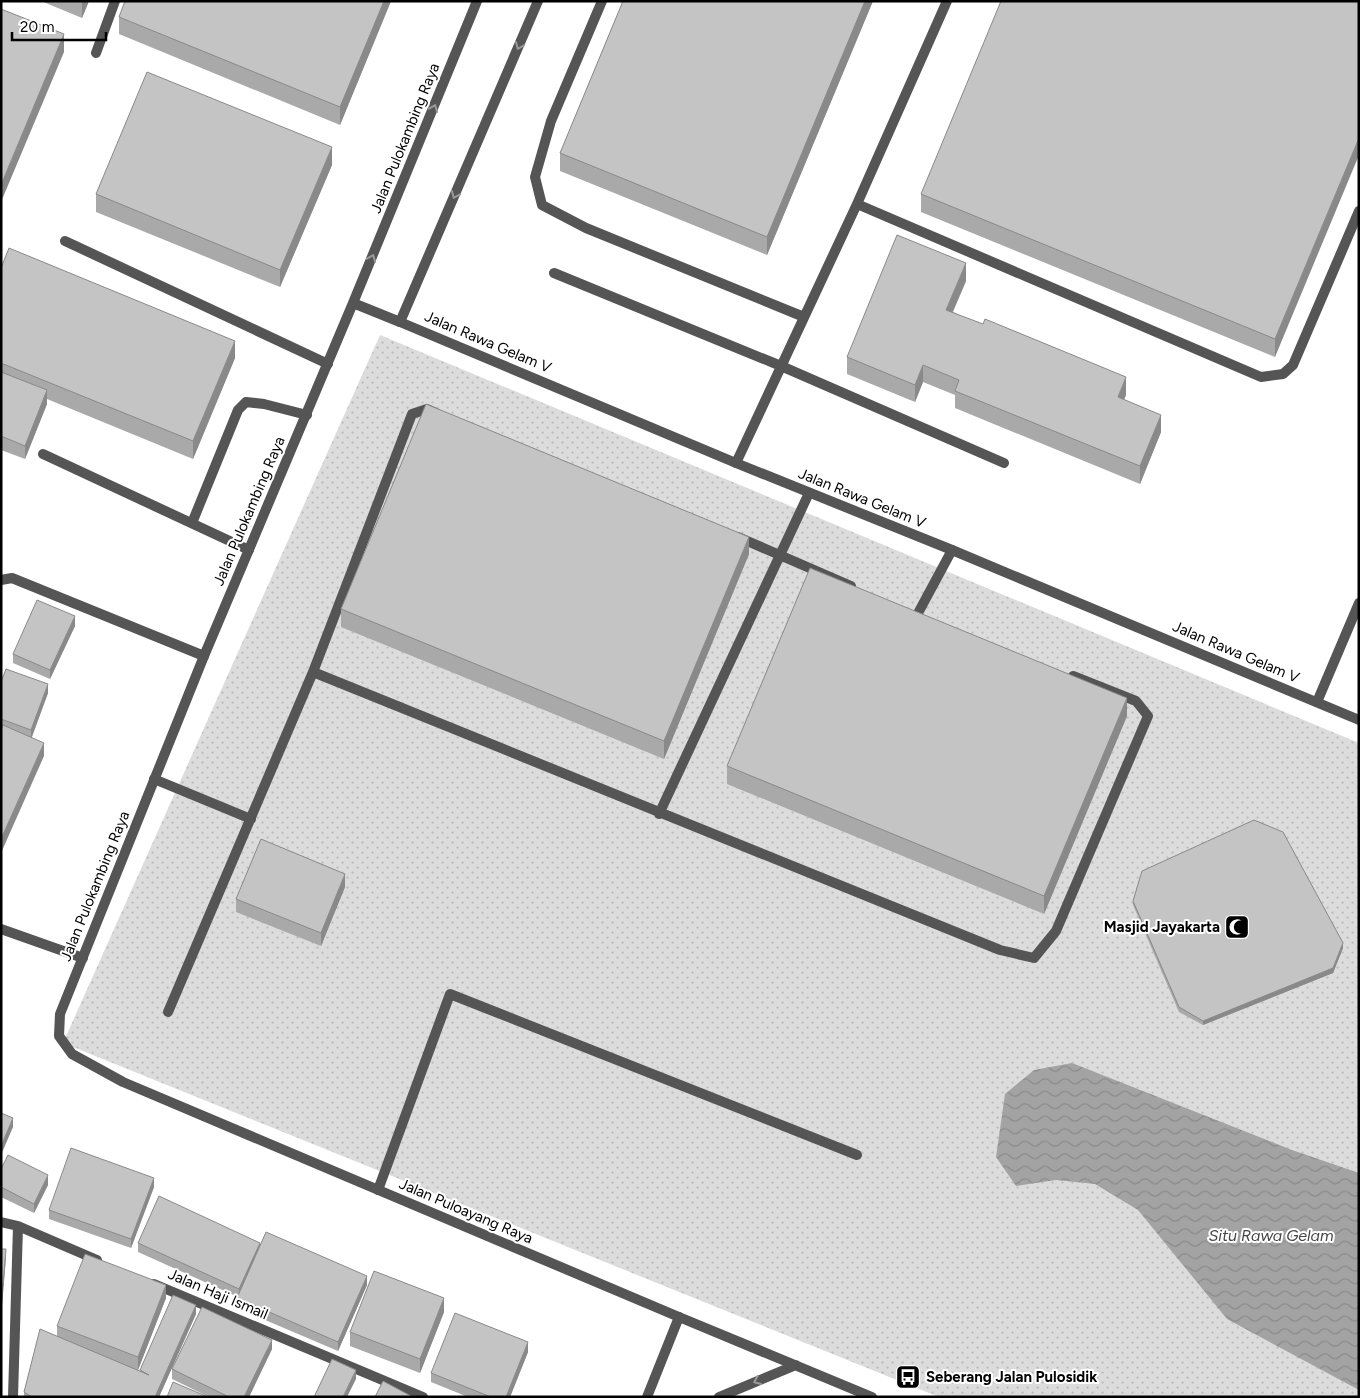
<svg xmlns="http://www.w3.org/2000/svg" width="1360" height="1398" viewBox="0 0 1360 1398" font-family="Figtree,sans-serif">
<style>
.green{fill:url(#green-dots)}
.water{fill:url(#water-waves)}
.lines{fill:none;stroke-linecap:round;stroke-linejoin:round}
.service{stroke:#555;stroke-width:10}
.minor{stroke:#555;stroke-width:10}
.tertiary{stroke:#555;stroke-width:10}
.wall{fill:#a9a9a9}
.shaded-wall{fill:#898989}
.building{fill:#c4c4c4;stroke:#898989}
.oneway{stroke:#999}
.labels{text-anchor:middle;stroke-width:4;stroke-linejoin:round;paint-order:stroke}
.street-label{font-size:15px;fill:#000;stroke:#fff}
.poi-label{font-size:15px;font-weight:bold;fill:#000;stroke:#fff;text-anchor:end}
.water-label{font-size:16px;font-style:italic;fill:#444;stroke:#fff}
</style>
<defs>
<pattern id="green-dots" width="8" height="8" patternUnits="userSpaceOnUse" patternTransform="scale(1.25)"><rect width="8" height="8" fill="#dcdcdc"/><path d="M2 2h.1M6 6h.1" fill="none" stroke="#bbb" stroke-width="1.8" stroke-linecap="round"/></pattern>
<pattern id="water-waves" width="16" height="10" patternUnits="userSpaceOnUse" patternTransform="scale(1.25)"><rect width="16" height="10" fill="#a3a3a3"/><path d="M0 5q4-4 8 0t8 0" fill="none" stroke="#8b8b8b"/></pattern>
</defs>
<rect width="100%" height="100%" fill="#fff"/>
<path class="green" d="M380,335L1359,743V1397H939L63,1043Z"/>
<path class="water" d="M1072,1063L1292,1150L1359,1173V1390L1227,1319L1138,1210L1095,1184L1056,1180L1016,1186L996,1157L1005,1094L1034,1070Z"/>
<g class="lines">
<path class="service" d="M602,1L551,121L535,177L542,205L586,228L804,317
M96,53L115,1
M857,204L1261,377L1283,374L1293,365L1359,211
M65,241L328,364
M554,273L781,366L1004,463
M43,454L249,550
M736,463L857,204L947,1
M192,523L238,410L246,402L264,404L307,415
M738,537L851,586
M1,580L12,578L204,656
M917,615L952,550
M313,672L1000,950L1034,958L1056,931L1148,716L1136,701L1073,676
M1317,702L1359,603
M154,779L251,819
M659,814L809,493
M1,929L83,958
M168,1012L313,672L412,414L427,409L436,413
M378,1190L450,994L857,1155"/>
<path class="minor" d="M400,322L736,463L952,550L1359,720
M1,1222L18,1226L97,1260
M154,1284L423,1397
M13,1397L18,1226
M647,1397L679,1317"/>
<path class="tertiary" d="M477,1L353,303L204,656L60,1014L59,1036L72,1054L123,1082L679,1317L872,1397
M353,303L400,322L538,1
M719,1397L796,1365"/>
</g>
<path class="wall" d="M41,1H89L82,18Z
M391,1L340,125L119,34V17Z
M623,1H873L767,255L560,171V153Z
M1359,1L1275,357L921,212V194Z
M332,165L280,287L96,212V194Z
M1,268L235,358L193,459L47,399V404L25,459L1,450Z
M966,281L953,312L1126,395L1124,399L1161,432L1140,484L955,408V395L923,382L915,402L847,374V357Z
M749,554L664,759L341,627V609Z
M75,626L50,679L13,663V654Z
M1,682L48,693L32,737L44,756L1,729Z
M1127,716L1044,914L727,784V766Z
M345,887L321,946L236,912V899Z
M1133,901L1343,948L1333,973L1203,1025L1179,1012L1133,905Z
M1,1169L48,1185L34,1213L1,1197Z
M154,1187L131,1248L49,1219V1210Z
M138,1243L260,1246L367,1285L338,1351L237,1308L238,1297L138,1252Z
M166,1298L138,1370L140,1371V1370L196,1314L159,1397H24V1392L57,1336V1326Z
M444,1312L420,1373L350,1346V1332Z
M272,1349L249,1397H209L172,1379V1369Z
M528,1352L510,1397H468L431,1382V1373Z"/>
<path class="shaded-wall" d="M82,1H89L82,18Z
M384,1H391L340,125V107Z
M865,1H873L767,255V237Z
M64,34V52L1,202V185Z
M1359,138V155L1275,357V339Z
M332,147V165L280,287V270Z
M966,263V281L946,327V310Z
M235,341V358L193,459V441Z
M923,365V382L915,402V385Z
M1126,377V395L1118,414V397Z
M47,390V404L25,459V446Z
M1161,415V432L1140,484V466Z
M749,537V554L664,759V741Z
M75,616V626L50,679V670Z
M48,684V693L31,739V730Z
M1127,698V716L1044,914V896Z
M44,743V756L1,853V839Z
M345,874V887L321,946V933Z
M1343,943V948L1333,973L1203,1025V1021Z
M13,1118V1127L1,1155V1146Z
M48,1175V1185L34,1213V1204Z
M154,1178V1187L131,1248V1239Z
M260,1243V1252L239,1298V1289Z
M6,1249V1258L1,1318V1308Z
M367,1276V1285L338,1351V1342Z
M166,1285V1298L138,1370V1357Z
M444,1298V1312L420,1373V1359Z
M196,1305V1314L159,1397H155Z
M272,1340V1349L249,1397H244Z
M528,1342V1352L510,1397H506Z
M356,1370V1379L347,1397H343Z"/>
<path class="building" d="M125,1H384L340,107L119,17Z
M623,1H865L767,237L560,153Z
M1001,1H1359V138L1275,339L921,194Z
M1,9L64,34L1,185Z
M147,72L332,147L280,270L96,194Z
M897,235L966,263L946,310L983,324L985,319L1126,377L1118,397L1161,415L1140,466L955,391L959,380L923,365L915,385L847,357Z
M9,248L235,341L193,441L1,363V268Z
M1,372L47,390L25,446L1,436Z
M426,404L749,537L664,741L341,609Z
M810,568L1127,698L1044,896L727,766Z
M37,600L75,616L50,670L13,654Z
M6,669L48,684L31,730L1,719V682Z
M3,725L44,743L1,839V730Z
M1254,820L1283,832L1343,943L1333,968L1203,1021L1179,1007L1133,901L1142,871Z
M261,839L345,874L321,933L236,899Z
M1,1113L13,1118L1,1146Z
M71,1148L154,1178L131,1239L49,1210Z
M8,1155L48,1175L34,1204L1,1187V1169Z
M159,1196L260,1243L239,1289L138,1243Z
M266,1232L367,1276L338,1342L237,1298Z
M1,1249H6L1,1308Z
M85,1254L166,1285L138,1357L57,1326Z
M374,1271L444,1298L420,1359L350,1332Z
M173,1295L196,1305L155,1397H32L24,1392L40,1329L149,1375L140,1370Z
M202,1307L272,1340L244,1397H229L172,1369Z
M455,1313L528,1342L506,1397H491L431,1373Z
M332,1359L356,1370L343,1397H314Z
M383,1381L413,1397H375Z
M173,1382L208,1397H167Z"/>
<defs><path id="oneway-chevron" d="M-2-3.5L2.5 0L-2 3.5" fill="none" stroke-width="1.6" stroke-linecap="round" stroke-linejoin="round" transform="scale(1.25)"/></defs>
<g class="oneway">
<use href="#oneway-chevron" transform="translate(519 46) rotate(113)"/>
<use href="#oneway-chevron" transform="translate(434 108) rotate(-68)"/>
<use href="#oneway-chevron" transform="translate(455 195) rotate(113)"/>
<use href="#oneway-chevron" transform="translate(372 258) rotate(-68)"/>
<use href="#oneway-chevron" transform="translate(757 1381) rotate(157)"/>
</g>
<defs>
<symbol id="mosque-square" viewBox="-11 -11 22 22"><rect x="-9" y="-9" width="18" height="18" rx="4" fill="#000" stroke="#fff"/><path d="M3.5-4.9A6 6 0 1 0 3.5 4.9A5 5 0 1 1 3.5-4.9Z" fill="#fff"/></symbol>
<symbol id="bus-square" viewBox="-11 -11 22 22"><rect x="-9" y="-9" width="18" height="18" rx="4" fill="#000" stroke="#fff"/><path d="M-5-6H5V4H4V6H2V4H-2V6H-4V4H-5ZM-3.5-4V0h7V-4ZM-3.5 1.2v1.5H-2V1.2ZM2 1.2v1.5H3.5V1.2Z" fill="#fff"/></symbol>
</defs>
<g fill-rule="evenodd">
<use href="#mosque-square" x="1223" y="913" width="28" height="28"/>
<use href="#bus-square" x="894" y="1363" width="28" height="28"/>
</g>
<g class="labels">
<g class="street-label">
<text transform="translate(405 138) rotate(-68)" y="5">Jalan Pulokambing Raya</text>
<text transform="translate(488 342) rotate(23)" y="5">Jalan Rawa Gelam V</text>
<text transform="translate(862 498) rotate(22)" y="5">Jalan Rawa Gelam V</text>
<text transform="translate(249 511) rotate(-67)" y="5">Jalan Pulokambing Raya</text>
<text transform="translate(1236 652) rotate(23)" y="5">Jalan Rawa Gelam V</text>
<text transform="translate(95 886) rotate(-68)" y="5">Jalan Pulokambing Raya</text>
<text transform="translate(466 1211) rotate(23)" y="5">Jalan Puloayang Raya</text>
<text transform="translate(218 1294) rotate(23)" y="5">Jalan Haji Ismail</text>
</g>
<g class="poi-label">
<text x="1220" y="932">Masjid Jayakarta</text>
<text x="926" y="1382" text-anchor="start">Seberang Jalan Pulosidik</text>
</g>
<g class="water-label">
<text x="1271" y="1241">Situ Rawa Gelam</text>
</g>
</g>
<rect width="1360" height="1398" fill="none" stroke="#000000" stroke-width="5"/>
<path d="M12 32v8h94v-8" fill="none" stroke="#000000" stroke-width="2.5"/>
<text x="20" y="32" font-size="15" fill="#000000" stroke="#ffffff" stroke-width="4" paint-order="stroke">20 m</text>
</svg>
